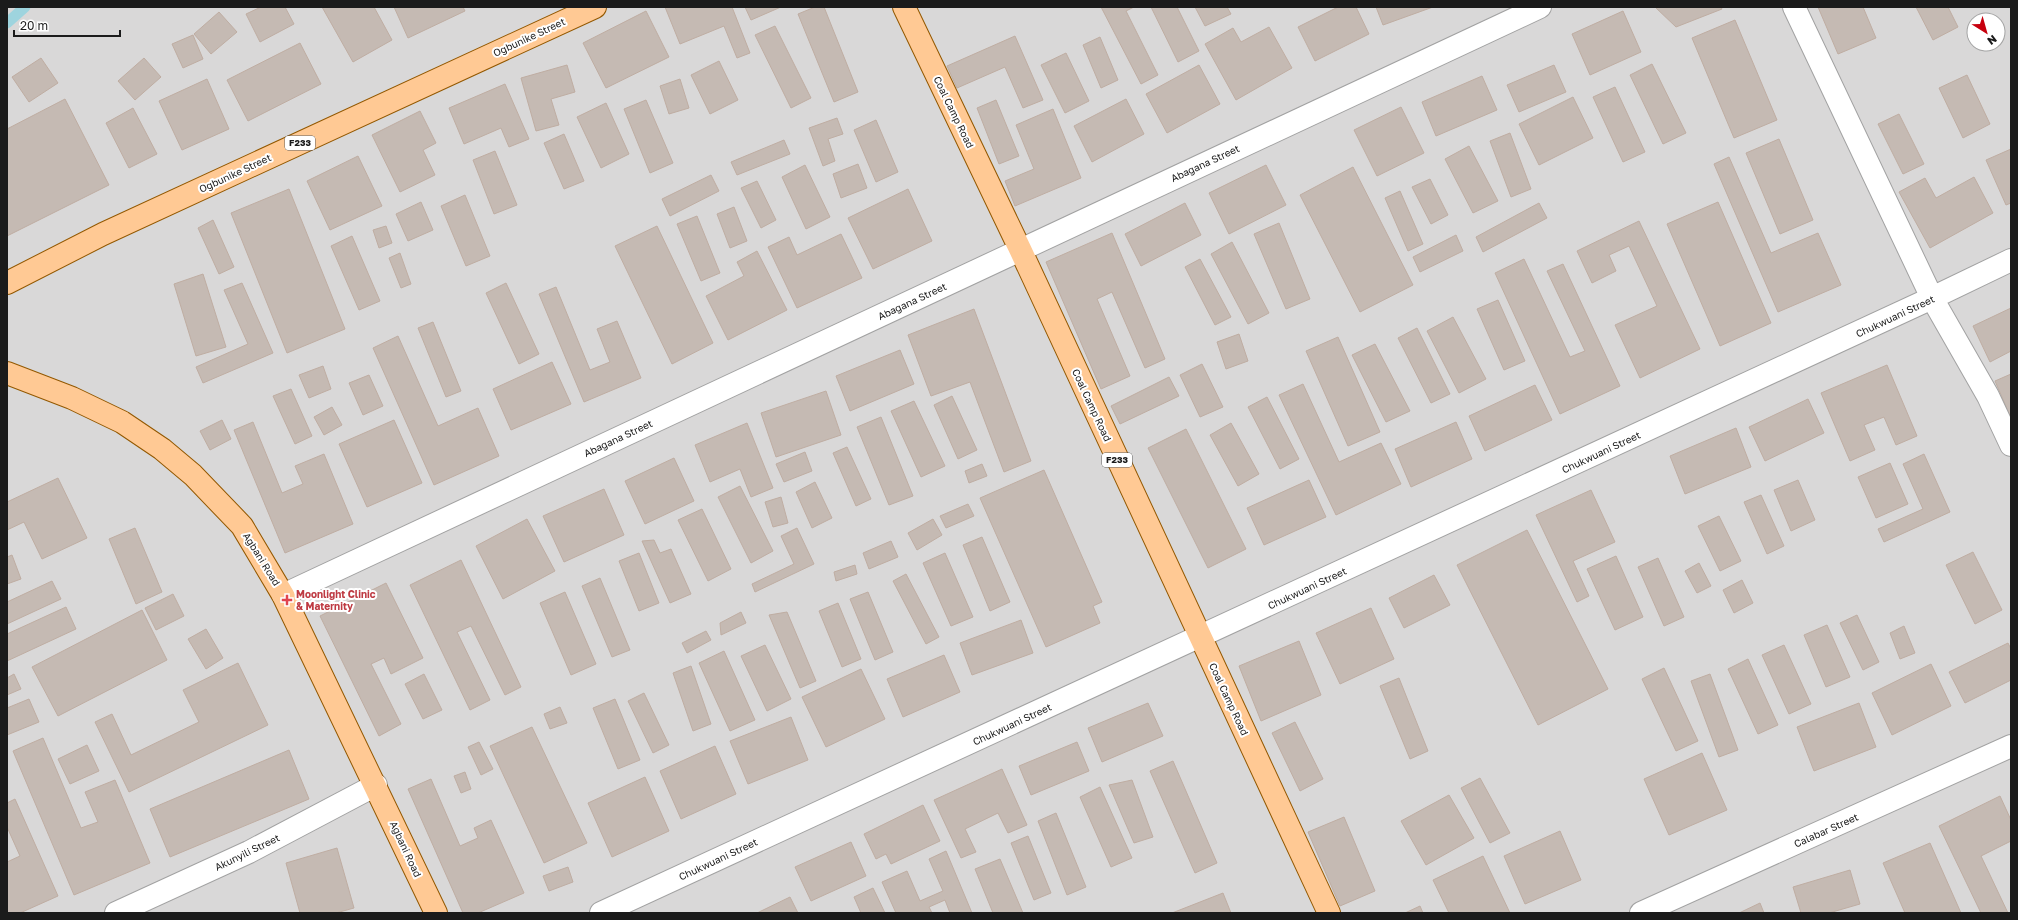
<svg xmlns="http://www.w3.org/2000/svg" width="2018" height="920" viewBox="0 0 2018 920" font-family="'Golos Text',sans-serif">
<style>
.residential{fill:#d9d8d8;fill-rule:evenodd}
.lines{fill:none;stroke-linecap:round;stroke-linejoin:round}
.stream{stroke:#9ed4de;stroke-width:11}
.building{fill:#c5bab3;stroke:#bfada2}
.minor-casing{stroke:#a2a2a2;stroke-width:24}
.primary-casing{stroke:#935800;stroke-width:24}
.minor{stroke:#fff;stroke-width:22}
.primary{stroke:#ffc994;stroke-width:22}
.health-dot{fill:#e0444e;stroke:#fff;stroke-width:1.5}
.labels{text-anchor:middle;stroke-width:4;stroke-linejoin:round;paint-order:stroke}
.shield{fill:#fff;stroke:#5f5f5f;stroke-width:1}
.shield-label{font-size:9px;font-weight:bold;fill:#1b1b1b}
.street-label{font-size:10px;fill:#1b1b1b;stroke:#fff}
.health-label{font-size:10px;font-weight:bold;fill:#be3a42;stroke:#fff;text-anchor:start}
</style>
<rect width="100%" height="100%" fill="#ede8e0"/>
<path class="residential" d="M7,7H2011V913H7ZM1974,20H1998V44H1974Z"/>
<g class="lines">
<path class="stream" d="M7,23L25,7"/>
</g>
<path class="building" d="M261,7H285L294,24L260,42L246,14Z
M322,7H374L392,40L353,62Z
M394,7H463L465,11L408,38Z
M665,7H732L750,53L737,58L724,26L680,44Z
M745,7H781L751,20Z
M815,7H824L858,92L834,102L798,14Z
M1101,7H1134L1126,11L1158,75L1141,84Z
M1151,7H1177L1199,51L1178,62Z
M1195,7H1227L1231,14L1205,26Z
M1338,7H1356L1369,34L1315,61L1298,27Z
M1376,7H1433L1383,25Z
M1655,7H1721L1722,9L1676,27Z
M1818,7H1863L1876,38L1838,54Z
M1916,7H1948L1958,27L1933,40Z
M646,11L669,57L606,88L583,43Z
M1623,11L1641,52L1590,75L1572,34Z
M219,12L237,32L211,54L194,34Z
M1735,20L1777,120L1734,138L1692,38Z
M775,26L811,98L791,108L755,35Z
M1269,27L1292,68L1236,100L1205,44L1233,28L1241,42Z
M193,35L203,59L183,68L172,44Z
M1015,36L1043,100L1023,108L1005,67L957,88L947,66Z
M1100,37L1118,80L1101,88L1083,45Z
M300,43L321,84L248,121L227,80Z
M1066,53L1089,101L1065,113L1041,65Z
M41,58L58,83L29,102L12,77Z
M144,58L161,77L135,100L118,81Z
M719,61L738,100L710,114L691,75Z
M1652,64L1686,133L1663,144L1630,75Z
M567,65L575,92L551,99L559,125L536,131L521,78Z
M1199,65L1220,104L1167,133L1146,94Z
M1554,65L1566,92L1519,112L1507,85Z
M1967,75L1990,124L1963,138L1939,88Z
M1482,76L1497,110L1436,136L1422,102Z
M207,79L229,129L182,150L159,101Z
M680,79L689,108L669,114L660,86Z
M505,84L529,139L509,147L501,128L464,144L449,108Z
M1615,87L1645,152L1623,162L1593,97Z
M1573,97L1593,138L1539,165L1519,124Z
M65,99L109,185L7,236V129Z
M1126,99L1144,134L1092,162L1074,126Z
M646,100L673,163L650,173L624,109Z
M996,100L1019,156L999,164L977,108Z
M606,103L629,154L601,168L577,117Z
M1401,107L1424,153L1377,176L1354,130Z
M133,108L157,154L129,168L106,123Z
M1053,109L1081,178L1015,206L1005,181L1034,169L1016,125Z
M420,111L436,143L423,150L435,175L400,192L372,135Z
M1899,114L1924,164L1903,174L1878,124Z
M837,118L843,134L828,139L835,161L823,166L809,128Z
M876,120L898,172L876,182L854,130Z
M1510,133L1531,189L1511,197L1490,141Z
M564,134L584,181L564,189L544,143Z
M1779,139L1813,220L1780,234L1746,153Z
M784,140L790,154L737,175L731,162Z
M1469,146L1498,201L1473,213L1445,159Z
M2011,149V203L2006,205L1986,160Z
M495,151L517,205L494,214L473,160Z
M358,156L382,206L330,230L307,181Z
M1729,157L1771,253L1818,233L1841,285L1778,312L1714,164Z
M858,164L867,188L841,198L833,174Z
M805,165L830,217L806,229L782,177Z
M1266,165L1286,205L1229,234L1209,193Z
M1353,167L1413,285L1360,312L1300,195Z
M711,175L719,191L670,216L662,199Z
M1974,177L1993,213L1930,248L1899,192L1925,178L1936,198Z
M1430,179L1448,215L1431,224L1412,187Z
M757,181L776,220L761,228L741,188Z
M289,189L345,329L287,353L231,213Z
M908,189L932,241L873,269L848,218Z
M1400,191L1423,244L1408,251L1385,198Z
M465,195L490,256L466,266L441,206Z
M421,202L433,230L408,241L396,214Z
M1718,202L1771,323L1720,346L1667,224Z
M1185,203L1201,235L1141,266L1125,234Z
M1539,203L1547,218L1483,252L1476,237Z
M734,207L747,241L730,248L717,214Z
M697,216L720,273L701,281L677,224Z
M213,220L234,267L219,274L198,228Z
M1639,221L1700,349L1640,378L1615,325L1657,306L1629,246L1609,255L1616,271L1592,283L1577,251Z
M1279,223L1310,299L1286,309L1254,234Z
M386,226L392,243L379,248L373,230Z
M657,226L713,343L672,364L615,246Z
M1112,233L1165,359L1145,368L1112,292L1097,299L1130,376L1101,389L1046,262Z
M841,234L862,278L797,308L768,247L789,237L797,255Z
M1456,235L1463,251L1420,272L1413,257Z
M352,236L380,301L359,310L331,246Z
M1232,242L1269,313L1248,324L1211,254Z
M757,251L787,310L728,340L706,296L744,276L737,262Z
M400,253L411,284L401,288L389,258Z
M1200,259L1231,317L1215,325L1185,267Z
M1524,259L1570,357L1585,351L1547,271L1563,264L1620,386L1560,414L1495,273Z
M203,274L226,347L196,356L174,284Z
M242,283L273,353L203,383L196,367L248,344L224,290Z
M506,283L539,354L519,364L486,293Z
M556,287L590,370L610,362L597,329L617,321L641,378L584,402L539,294Z
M1498,300L1525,361L1504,370L1477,309Z
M2011,308V351L1990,362L1973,326Z
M974,309L1031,461L1004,472L970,382L931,396L908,335Z
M1453,317L1486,379L1459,393L1427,331Z
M433,322L461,391L446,397L418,328Z
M1417,328L1450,394L1431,403L1398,338Z
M1239,334L1248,361L1226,369L1217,342Z
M398,336L438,426L478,408L499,456L434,485L373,348Z
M1338,337L1380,432L1348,446L1306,351Z
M1375,344L1410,411L1386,422L1352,355Z
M900,350L914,384L850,411L836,376Z
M552,362L571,404L511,430L493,389Z
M1202,364L1223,407L1200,417L1180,375Z
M1887,365L1917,436L1896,445L1884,417L1864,425L1875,450L1850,461L1821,393Z
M323,366L331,389L309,398L299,375Z
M2011,374V418L1995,381Z
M369,375L383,406L363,415L349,383Z
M1169,377L1179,396L1120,424L1111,406Z
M1303,384L1339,462L1381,443L1401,484L1336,515L1279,395Z
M1535,385L1552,420L1485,451L1469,416Z
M291,389L312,436L295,444L273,396Z
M826,391L841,435L776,457L761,413Z
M952,396L977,450L958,459L934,405Z
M1267,397L1299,459L1280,469L1248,407Z
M1808,399L1824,433L1765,461L1749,427Z
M914,401L945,466L921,477L891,411Z
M332,407L342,425L324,435L314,417Z
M881,417L913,496L889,505L857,427Z
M222,420L231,439L210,450L200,431Z
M394,420L422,483L367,507L339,444Z
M253,422L282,493L303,484L295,466L324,454L353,524L285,553L234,430Z
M1456,422L1472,459L1411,487L1395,449Z
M747,423L773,488L751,497L740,469L710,482L695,445Z
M1231,423L1259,474L1238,486L1210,435Z
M1736,428L1751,467L1685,494L1670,456Z
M1186,429L1246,549L1208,568L1148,448Z
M847,447L871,499L856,506L833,453Z
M805,452L812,471L784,482L776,464Z
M1924,454L1950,512L1884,542L1878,529L1923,509L1903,464Z
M674,458L694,501L645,524L625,481Z
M1890,463L1908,504L1876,518L1858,477Z
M982,464L987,476L969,483L965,471Z
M1044,470L1102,602L1093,606L1100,623L1046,647L980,498Z
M58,478L87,538L42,559L24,522L7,530V502Z
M1309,480L1326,517L1264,545L1247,508Z
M1798,480L1815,520L1791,531L1774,490Z
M815,482L832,518L812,528L796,492Z
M740,486L773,551L751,563L718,497Z
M604,489L624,535L564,562L543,516Z
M1591,490L1615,542L1573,561L1589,596L1577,602L1536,515Z
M1761,495L1784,546L1767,554L1744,502Z
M781,497L788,523L773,527L765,502Z
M968,504L974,516L946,528L940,516Z
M702,509L731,569L708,581L678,520Z
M1719,516L1741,561L1720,571L1698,526Z
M527,519L555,571L503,599L476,546Z
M933,519L942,535L917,550L908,533Z
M135,528L162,592L136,604L109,539Z
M797,528L814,564L755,592L752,584L794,564L781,536Z
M1527,530L1608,689L1538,725L1457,565Z
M982,537L1010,602L990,611L963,545Z
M654,540L660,553L671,549L691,594L670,603L642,541Z
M891,541L898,557L869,569L863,553Z
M1973,552L2002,610L1975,624L1946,565Z
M639,553L659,603L639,611L619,561Z
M945,553L973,617L951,626L923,563Z
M12,555L21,579L7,584V557Z
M1616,556L1643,617L1615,630L1587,569Z
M1658,558L1684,617L1664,626L1638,567Z
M461,560L521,687L505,695L471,626L457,632L490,700L470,710L410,585Z
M1699,563L1711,586L1697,593L1685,571Z
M855,565L857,574L836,581L834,572Z
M906,574L939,637L926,644L893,581Z
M1434,575L1450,605L1404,628L1389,598Z
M600,578L630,650L612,657L582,586Z
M1742,580L1753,603L1734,613L1723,590Z
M52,581L61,599L7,624V602Z
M386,583L423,658L391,674L384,658L371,664L401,724L379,736L320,616Z
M565,592L596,664L571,675L540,603Z
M868,592L893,652L875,660L850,599Z
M173,594L184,616L156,630L145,608Z
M838,603L861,659L842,667L819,611Z
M66,607L76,629L7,661V634Z
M1371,608L1394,659L1340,684L1316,633Z
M142,610L167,660L58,716L32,667Z
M741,612L746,623L721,635L720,623Z
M787,612L816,681L800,688L769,615Z
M1857,615L1879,662L1863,670L1840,623Z
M1021,620L1033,653L972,675L960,643Z
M1827,625L1850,677L1826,687L1804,635Z
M1904,626L1915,653L1900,659L1890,633Z
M206,629L223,658L206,669L188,639Z
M706,631L711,640L687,653L682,643Z
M1299,641L1321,695L1261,721L1239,666Z
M2008,643L2011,649V680L1965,703L1949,672Z
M765,645L791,699L767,711L741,656Z
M1784,645L1811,704L1789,714L1762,655Z
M724,651L755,720L730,731L699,663Z
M944,655L960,692L903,717L887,679Z
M1748,659L1778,725L1758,734L1728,669Z
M238,663L268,725L129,792L95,722L112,714L131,755L199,722L183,690Z
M1931,664L1951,706L1892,735L1872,693Z
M691,666L711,724L693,731L673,673Z
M1664,668L1698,741L1676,751L1642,679Z
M861,669L885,719L826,747L802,697Z
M14,674L21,689L7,695V678Z
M424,674L442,710L423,719L405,684Z
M1710,674L1738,750L1719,757L1691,681Z
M1399,678L1428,751L1410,759L1380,686Z
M644,693L669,745L653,753L628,701Z
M29,699L39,722L7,735V708Z
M615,699L640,760L618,769L593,708Z
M1148,703L1163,736L1102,762L1088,728Z
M1859,703L1876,747L1814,771L1797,727Z
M560,707L567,723L550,729L544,714Z
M791,717L808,760L748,784L730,741Z
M1295,722L1323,779L1300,791L1272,733Z
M532,727L587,843L544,863L490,746Z
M43,738L81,828L98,822L85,792L115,780L150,863L74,895L13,751Z
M479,742L493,769L481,775L468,747Z
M1077,742L1089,771L1031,795L1019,766Z
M87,745L99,771L70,784L58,759Z
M715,746L736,794L681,819L660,771Z
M289,750L309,799L170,857L150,809Z
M1702,753L1727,810L1669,835L1644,779Z
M1173,761L1217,863L1195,873L1150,771Z
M1002,769L1027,825L1008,833L998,813L965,829L976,852L961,858L934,800Z
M465,772L471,789L461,793L454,776Z
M645,777L669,831L612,857L588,803Z
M1480,778L1510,833L1490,843L1461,788Z
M431,779L460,846L478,838L474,828L491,820L524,893L478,913H463L408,789Z
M1132,780L1153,837L1134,843L1109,785Z
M1100,787L1132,858L1111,867L1080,797Z
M1449,795L1474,838L1426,865L1401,821Z
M2000,796L2011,820V841L1981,856L2008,913H1981L1939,826Z
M15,799L58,896L20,913H7V862L20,856L7,827V803Z
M923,805L940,841L891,864L886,854L876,859L864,834Z
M1056,813L1086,887L1067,895L1038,821Z
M1344,817L1375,891L1340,906L1308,832Z
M1560,831L1581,880L1525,904L1504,856Z
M1028,836L1051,893L1034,900L1011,843Z
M851,842L866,876L811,901L795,867Z
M1930,843L1961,913H1905L1883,863Z
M337,848L354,908L336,913H300L286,863Z
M946,851L972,913H950L945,900L929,907L932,913H896L882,882L907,871L920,901L943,891L929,859Z
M1483,856L1510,913H1449L1433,880Z
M1000,859L1023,913H993L975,869Z
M568,867L573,882L549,891L543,876Z
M1850,870L1860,904L1829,913H1801L1793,887Z
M873,888L885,913H861L854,897Z
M1223,893L1231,913H1172Z
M790,897L798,913H757Z
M1760,903L1764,913H1739Z
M1420,906L1423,913H1405Z"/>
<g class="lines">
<defs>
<path id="minor" d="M1794,7L1932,298L1988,396L2011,445
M283,595L1540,7
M116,913L249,852L376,785
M601,913L1932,298L2011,260
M1641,913L2011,746"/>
<path id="primary" d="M904,7L1020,249L1329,913
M7,283L103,234L595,7
M7,373L72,398L122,422L162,449L193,475L242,526L283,595L436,913"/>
</defs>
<use href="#minor" class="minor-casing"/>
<use href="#primary" class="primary-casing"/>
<use href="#minor" class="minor"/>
<use href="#primary" class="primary"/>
</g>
<path class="health-dot" d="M285 594h4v4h4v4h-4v4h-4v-4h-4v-4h4z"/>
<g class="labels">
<g class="shield">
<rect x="285" y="136" width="30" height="14" rx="3"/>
<rect x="1102" y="453" width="30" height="14" rx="3"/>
</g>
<g class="shield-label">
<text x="300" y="146">F233</text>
<text x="1117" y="463">F233</text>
</g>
<g class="street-label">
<text transform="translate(529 37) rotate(-25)" y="4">Ogbunike Street</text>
<text transform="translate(954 112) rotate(64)" y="4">Coal Camp Road</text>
<text transform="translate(1205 163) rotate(-25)" y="4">Abagana Street</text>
<text transform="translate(235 173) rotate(-25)" y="4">Ogbunike Street</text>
<text transform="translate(912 301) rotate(-25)" y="4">Abagana Street</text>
<text transform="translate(1895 316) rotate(-25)" y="4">Chukwuani Street</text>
<text transform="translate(1092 405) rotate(65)" y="4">Coal Camp Road</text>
<text transform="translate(618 438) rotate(-25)" y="4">Abagana Street</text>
<text transform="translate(1601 452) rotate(-25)" y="4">Chukwuani Street</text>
<text transform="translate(262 559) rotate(58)" y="4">Agbani Road</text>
<text transform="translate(1307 588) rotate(-25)" y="4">Chukwuani Street</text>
<text transform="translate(1229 699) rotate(65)" y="4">Coal Camp Road</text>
<text transform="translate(1012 724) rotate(-25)" y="4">Chukwuani Street</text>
<text transform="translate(1826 830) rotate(-24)" y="4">Calabar Street</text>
<text transform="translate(406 849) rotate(65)" y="4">Agbani Road</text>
<text transform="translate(247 852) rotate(-26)" y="4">Akunyili Street</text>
<text transform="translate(718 859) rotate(-25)" y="4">Chukwuani Street</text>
</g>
<g class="health-label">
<text x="296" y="598">Moonlight Clinic<tspan x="296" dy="12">&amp; Maternity</tspan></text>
</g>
</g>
<rect width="2018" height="920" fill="none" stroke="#1b1b1b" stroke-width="16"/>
<g transform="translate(1986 32) rotate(143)"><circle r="19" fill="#ffffff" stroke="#a4a4a4"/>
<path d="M0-3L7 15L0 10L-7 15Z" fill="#c7000e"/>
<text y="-6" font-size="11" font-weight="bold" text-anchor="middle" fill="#1b1b1b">N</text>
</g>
<path d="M14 30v6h106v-6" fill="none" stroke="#1b1b1b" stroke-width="2"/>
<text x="20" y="30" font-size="12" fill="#1b1b1b" stroke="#ffffff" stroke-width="3" paint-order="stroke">20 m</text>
</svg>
